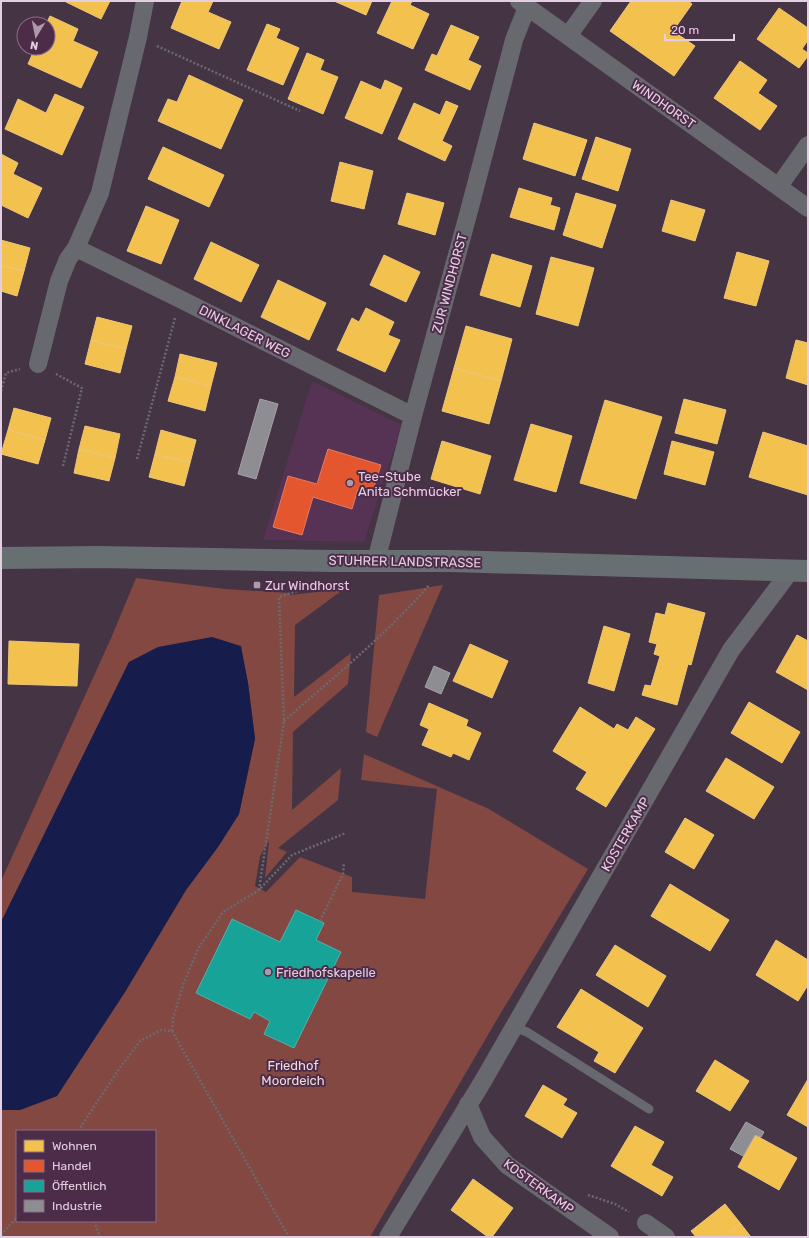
<svg xmlns="http://www.w3.org/2000/svg" width="809" height="1238" viewBox="0 0 809 1238" font-family="Rubik,sans-serif">
<style>
.built{fill:#563254}
.green{fill:#824841;fill-rule:evenodd}
.water{fill:#161c4c}
.homes{fill:#f2c14e;stroke:#eec57a}
.shops{fill:#e4572e;stroke:#e47b64}
.public{fill:#17a398;stroke:#54b0ae}
.industry{fill:#8d8d92;stroke:#a7a1aa}
.lines{fill:none;stroke-linecap:round;stroke-linejoin:round}
.path{stroke:#6b6a70;stroke-width:2.5;stroke-dasharray:2 2;stroke-linecap:butt}
.lane{stroke:#67696f;stroke-width:9}
.street{stroke:#67696f;stroke-width:18}
.secondary{stroke:#686f73;stroke-width:22}
.poi-dot{fill:#ac99aa;stroke:#4d2c4a;stroke-width:1.5}
.labels{text-anchor:middle;stroke-width:4;stroke-linejoin:round;paint-order:stroke}
.street-label{font-size:13px;fill:#e3cfe1;stroke:#4d2c4a}
.poi-label{font-size:13px;fill:#e3cfe1;stroke:#4d2c4a;text-anchor:start}
.park-label{font-size:13px;fill:#f1dbd7;stroke:#4d2c4a}
</style>
<rect width="100%" height="100%" fill="#453444"/>
<path class="built" d="M312,381L402,425L364,542L263,540Z"/>
<path class="green" d="M136,578L225,589L290,593V595L344,589L295,625L294,697L351,653L348,684L293,732L292,810L341,768L338,800L278,848L287,852L265,878L269,841L260,856L255,886L266,892L300,857L352,877V892L425,899L437,789L361,780L364,754L489,809L588,869L499,1016L370,1237H1V1110H20L57,1096L125,992L186,890L218,847L239,814L255,738L248,683L240,646L129,662L1,922V881L112,636ZM17,1131H155V1221H17Z
M443,585L377,737L366,732L379,595Z"/>
<path class="water" d="M212,637L241,646L248,683L255,739L239,814L218,847L186,890L125,992L57,1096L20,1110H1V922L129,662L158,647Z"/>
<path class="homes" d="M66,1H110L101,19L66,2Z
M182,1H213L208,12L231,22L219,49L171,28Z
M334,1H372L366,15Z
M392,1H412L410,5L429,14L413,49L377,33Z
M631,1H688L692,4L673,31L695,46L674,76L610,31Z
M779,8L808,28V40L802,49L808,53V56L799,68L757,39Z
M50,16L78,29L73,41L98,52L81,88L28,64L35,48H48V24H46Z
M267,24L280,29L276,38L299,48L283,85L247,70Z
M451,25L479,37L468,60L481,66L470,90L425,70L432,54L437,56Z
M307,53L324,60L320,70L338,77L323,114L288,99Z
M740,61L767,80L758,93L777,106L760,130L714,98Z
M189,75L243,100L221,149L158,121L168,99L177,102Z
M385,80L402,88L382,134L345,118L361,81L381,90Z
M55,94L84,107L62,155L5,129L18,99L46,113Z
M446,101L458,106L442,141L452,146L445,161L398,139L414,103L440,115Z
M534,123L587,140L575,176L523,159Z
M596,137L631,149L618,191L582,179Z
M163,147L224,175L209,207L148,179Z
M1,154L18,163L13,174L42,188L28,218L1,205Z
M340,162L373,171L364,209L331,201Z
M519,188L552,198L550,205L560,208L554,230L510,217Z
M407,193L444,203L435,235L398,224Z
M576,193L616,205L602,248L563,235Z
M671,200L705,210L695,241L662,231Z
M146,206L179,220L161,264L127,251Z
M1,240L30,248L24,271L1,265Z
M211,242L259,265L241,302L194,279Z
M737,252L769,261L756,306L724,298Z
M492,254L532,266L520,307L480,295Z
M384,255L420,272L406,302L370,285Z
M551,257L594,268L578,326L536,314Z
M1,265L24,271L17,296L1,291Z
M278,280L326,303L309,340L261,317Z
M366,308L394,322L388,335L400,340L385,372L337,350L352,318L359,322Z
M97,317L132,326L126,349L91,340Z
M466,326L512,339L501,381L454,368Z
M91,340L126,349L120,373L85,364Z
M796,340L808,343V385L786,378Z
M180,354L217,363L211,386L175,377Z
M454,368L501,381L489,424L442,411Z
M175,377L211,386L205,411L168,401Z
M684,399L726,410L717,444L675,433Z
M605,400L662,417L636,499L580,483Z
M14,408L51,418L45,440L8,430Z
M531,424L572,436L556,492L514,480Z
M85,426L120,434L115,458L79,449Z
M8,430L45,440L38,464L1,454Z
M161,430L196,440L190,463L155,454Z
M763,432L808,446V495L749,477Z
M442,441L491,456L480,494L431,479Z
M672,441L714,452L705,485L664,474Z
M79,449L115,458L109,481L74,473Z
M155,454L190,463L184,486L149,477Z
M668,603L705,613L691,665L688,664L677,705L642,695L645,685L651,686L660,656L654,654L657,644L649,642L656,613L665,615Z
M604,626L630,634L614,691L588,683Z
M797,635L808,641V690L776,672Z
M9,641L79,644L77,686L8,684Z
M470,644L508,661L492,698L453,681Z
M749,702L800,732L782,763L731,733Z
M429,703L468,720L466,726L481,733L469,760L453,753L451,757L422,745L429,729L420,725Z
M580,707L614,729L617,724L628,730L636,717L655,729L606,807L576,789L587,772L553,751Z
M726,758L774,787L754,819L706,791Z
M685,818L714,835L694,869L665,852Z
M670,884L729,920L710,951L651,916Z
M776,940L808,960V985L798,1001L756,975Z
M615,945L666,976L648,1007L596,975Z
M581,989L643,1028L615,1073L594,1061L599,1052L557,1027Z
M715,1060L749,1081L730,1111L696,1091Z
M808,1079V1127L787,1115Z
M543,1085L567,1099L563,1105L577,1113L562,1138L525,1116Z
M635,1126L664,1142L651,1165L673,1177L662,1196L611,1166Z
M755,1135L797,1158L779,1190L738,1167Z
M473,1179L513,1208L492,1237H488L451,1210Z
M725,1204L741,1224L724,1237H696L691,1231Z
M741,1224L751,1237H724Z"/>
<path class="shops" d="M328,449L381,465L372,493L358,489L352,509L313,497L302,535L273,527L288,476L317,484Z"/>
<path class="public" d="M296,910L324,923L316,940L341,952L294,1048L264,1034L270,1021L254,1012L250,1019L196,993L232,919L280,942Z"/>
<path class="industry" d="M260,399L278,404L256,479L238,474Z
M434,666L450,673L441,694L425,687Z
M746,1122L764,1132L761,1137L755,1135L743,1156L730,1149Z"/>
<g class="lines">
<path class="path" d="M157,46L300,111
M56,374L82,388L63,466
M1,391L6,373L20,369
M137,459L175,318
M284,721C334,677 386,635 430,584
M259,890L284,721L279,597L316,585
M320,921L343,874L344,863
M172,1031L289,1237
M78,1131L117,1072L140,1041L161,1030L172,1031L173,1019L183,985L198,949L223,912L259,890L292,855L346,833
M588,1195L615,1204L629,1212
M94,1221L100,1237
M1,1235L17,1217"/>
<path class="lane" d="M513,1027L527,1032L649,1109"/>
<path class="street" d="M519,1L808,208
M568,36L593,1
M779,186L808,145
M76,248L180,299L413,416
M38,364L59,281L68,259L76,248L100,193L138,37L145,1
M376,561L413,416L469,211L514,40L527,7
M468,1104L482,1137L507,1165L610,1237
M646,1223L666,1237
M388,1237L483,1081L731,650L791,570"/>
<path class="secondary" d="M1,558L99,557L334,561H450L808,571"/>
</g>
<g class="poi-dot">
<circle cx="350" cy="483" r="4"/>
<rect x="253" y="581" width="8" height="8" rx="2"/>
<circle cx="268" cy="972" r="4"/>
</g>
<g class="labels">
<g class="street-label">
<text transform="translate(664 104) rotate(35)" y="5">WINDHORST</text>
<text transform="translate(449 283) rotate(-75)" y="5">ZUR WINDHORST</text>
<text transform="translate(245 331) rotate(27)" y="5">DINKLAGER WEG</text>
<text transform="translate(405 561) rotate(1)" y="5">STUHRER LANDSTRASSE</text>
<text transform="translate(625 834) rotate(-60)" y="5">KOSTERKAMP</text>
<text transform="translate(539 1186) rotate(36)" y="5">KOSTERKAMP</text>
</g>
<g class="poi-label">
<text x="358" y="481">Tee-Stube<tspan x="358" dy="15">Anita Schmücker</tspan></text>
<text x="265" y="590">Zur Windhorst</text>
<text x="276" y="977">Friedhofskapelle</text>
</g>
<g class="park-label">
<text x="293" y="1070">Friedhof<tspan x="293" dy="15">Moordeich</tspan></text>
</g>
</g>
<rect width="809" height="1238" fill="none" stroke="#e3cfe1" stroke-width="4"/>
<rect x="16" y="1130" width="140" height="92" fill="#4d2c4a" stroke="#896d86"/>
<rect x="24" y="1140" width="20" height="12" fill="#f2c14e" stroke="#896d86"/>
<text x="52" y="1150" font-size="12" fill="#e3cfe1">Wohnen</text>
<rect x="24" y="1160" width="20" height="12" fill="#e4572e" stroke="#896d86"/>
<text x="52" y="1170" font-size="12" fill="#e3cfe1">Handel</text>
<rect x="24" y="1180" width="20" height="12" fill="#17a398" stroke="#896d86"/>
<text x="52" y="1190" font-size="12" fill="#e3cfe1">Öffentlich</text>
<rect x="24" y="1200" width="20" height="12" fill="#8d8d92" stroke="#896d86"/>
<text x="52" y="1210" font-size="12" fill="#e3cfe1">Industrie</text>
<g transform="translate(36 36) rotate(190)"><circle r="19" fill="#4d2c4a" stroke="#896d86"/>
<path d="M0-3L7 15L0 10L-7 15Z" fill="#ac99aa"/>
<text y="-6" font-size="11" font-weight="bold" text-anchor="middle" fill="#e3cfe1">N</text>
</g>
<path d="M665 34v6h69v-6" fill="none" stroke="#e3cfe1" stroke-width="2"/>
<text x="671" y="34" font-size="12" fill="#e3cfe1" stroke="#4d2c4a" stroke-width="3" paint-order="stroke">20 m</text>
</svg>
